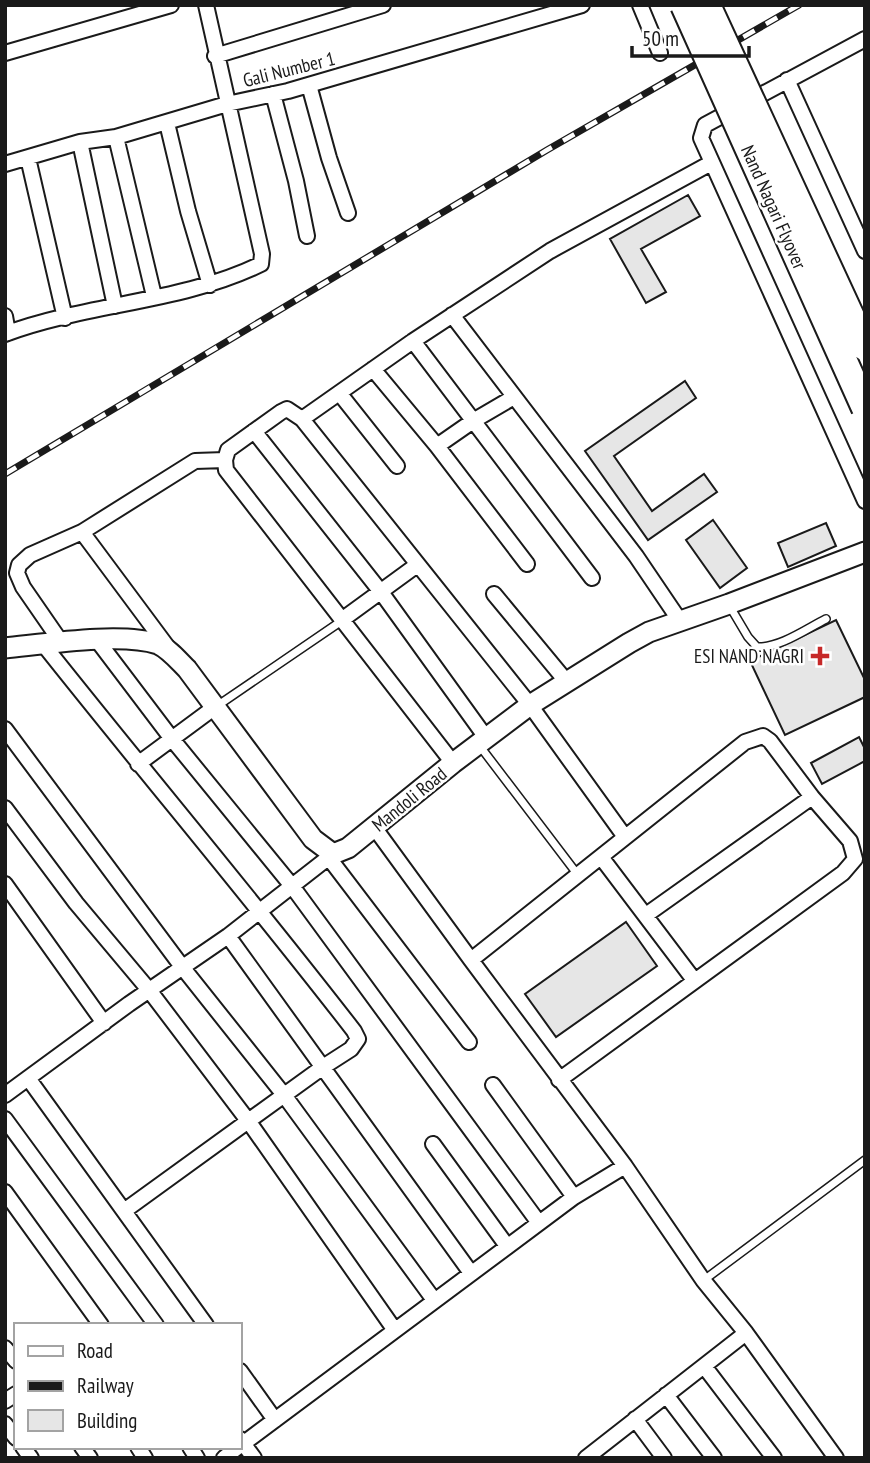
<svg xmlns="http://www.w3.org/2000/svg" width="870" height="1463" viewBox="0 0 870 1463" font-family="'PT Sans Narrow',sans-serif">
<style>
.building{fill:#e6e6e6;stroke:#1a1a1a;stroke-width:2}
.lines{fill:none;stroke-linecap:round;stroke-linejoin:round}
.lane-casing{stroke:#1a1a1a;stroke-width:10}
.street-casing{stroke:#1a1a1a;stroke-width:18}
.secondary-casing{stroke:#1a1a1a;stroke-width:23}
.lane{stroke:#fff;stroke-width:7}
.street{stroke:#fff;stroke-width:14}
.secondary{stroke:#fff;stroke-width:19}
.rail-casing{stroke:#1a1a1a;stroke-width:7}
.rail{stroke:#fff;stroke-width:4.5;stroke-dasharray:13;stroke-linecap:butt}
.highway-bridge-casing{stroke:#1a1a1a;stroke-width:30;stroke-linecap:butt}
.highway-bridge{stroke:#fff;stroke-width:26}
.poi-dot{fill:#c62828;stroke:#fff;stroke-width:2.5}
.labels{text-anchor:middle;stroke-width:5;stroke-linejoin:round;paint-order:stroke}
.street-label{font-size:19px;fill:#1a1a1a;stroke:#fff}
.poi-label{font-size:19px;fill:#1a1a1a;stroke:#fff;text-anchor:end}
</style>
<rect width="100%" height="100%" fill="#fff"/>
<path class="building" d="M688,195L700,216L641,249L666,292L646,303L610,239Z
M685,381L696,398L614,456L652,511L704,474L717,492L648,540L585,451Z
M713,520L747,568L720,588L686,540Z
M826,523L836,546L788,567L778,543Z
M836,620L865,680V697L785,735L750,661Z
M859,737L865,749V761L822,784L811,763Z
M626,922L657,966L556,1037L525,994Z"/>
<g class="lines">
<defs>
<path id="lane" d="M729,605L748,637L757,647C780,648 806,629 826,619
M217,706L343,620
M479,745L578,875
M704,1280L865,1160"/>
<path id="street" d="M640,5L660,53
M865,39L705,125L701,138L865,501
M5,53L171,5
M215,56L383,5
M787,80L865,251
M309,85L329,158L348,213
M273,94L296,181L307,236
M167,123L188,211L210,285
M116,137L154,296
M80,142L115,306
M28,158L65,318
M5,164L80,142L116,137L227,104L288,91L582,5
M452,315L636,556L680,621
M5,316L8,333
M5,334C88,303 181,303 261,264L262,254L206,5
M413,341L592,578
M373,369L437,446L527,564
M340,394L397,466
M302,419L287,409L281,412L228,450L225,460L226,470L453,763
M254,431L381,592L487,739
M437,446L473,421L514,397
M82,532L169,649
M494,594L566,681
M343,619L417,565
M97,640L172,739L292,886L539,1223
M61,642L23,587L17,573L19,565L30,555L82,532L195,461L225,460
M43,644C146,774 253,900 354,1031L358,1039L351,1049L323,1067L124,1211
M5,729L183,968L284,1095L434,1300
M138,764L215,707
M5,808L76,903L149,990L249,1122L394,1329
M374,827L471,960L625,1166L703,1280L746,1333L836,1458
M625,837L530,705L302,419L413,341L550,251L711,163
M601,857L694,980
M329,858L469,1042
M5,884L104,1023
M646,915L812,797
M228,936L471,1273
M471,960L745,742L763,736L770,741L812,797L850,841L855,859L843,873L559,1080
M28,1078L206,1325
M493,1085L574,1197
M5,1095L129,1004L228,936L333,854
M5,1119L156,1325
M433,1144L507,1246
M5,1192L101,1325
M5,1348L16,1361
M704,1366L774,1458
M240,1371L275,1420
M666,1395L714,1458
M5,1401L16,1394
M635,1419L664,1458
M5,1424L16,1438
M240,1439L254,1458
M240,1446L574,1197L625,1166
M23,1447L31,1458
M82,1447L90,1458
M138,1447L145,1458
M190,1447L197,1458
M224,1458L238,1447
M586,1458L746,1333"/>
<path id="secondary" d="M5,648C45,644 121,632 158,644C169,649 178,660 187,669L313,839L333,854L348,848L453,763L530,705L629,643L649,632L729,604L865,552"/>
</defs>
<use href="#lane" class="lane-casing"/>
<use href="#street" class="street-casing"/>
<use href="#secondary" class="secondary-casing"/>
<use href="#lane" class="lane"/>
<use href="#street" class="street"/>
<use href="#secondary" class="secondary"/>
<defs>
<path id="rail" d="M5,474L547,150L799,5"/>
</defs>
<use href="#rail" class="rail-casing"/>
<use href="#rail" class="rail"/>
<defs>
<path id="highway-bridge" d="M684,5L865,408
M707,5L865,347"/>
</defs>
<use href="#highway-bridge" class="highway-bridge-casing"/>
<use href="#highway-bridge" class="highway-bridge"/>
</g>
<path class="poi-dot" d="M816.5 645.5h7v7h7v7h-7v7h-7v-7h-7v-7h7z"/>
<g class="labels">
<g class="street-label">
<text transform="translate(289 69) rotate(-14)" y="7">Gali Number 1</text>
<text transform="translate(774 207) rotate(66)" y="7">Nand Nagari Flyover</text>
<text transform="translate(409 799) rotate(-39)" y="7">Mandoli Road</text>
</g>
<g class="poi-label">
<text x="804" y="663">ESI NAND NAGRI</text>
</g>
</g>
<rect width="870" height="1463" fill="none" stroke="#1a1a1a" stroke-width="14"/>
<rect x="14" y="1323" width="228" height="126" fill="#ffffff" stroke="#a3a3a3" stroke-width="2"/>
<rect x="28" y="1346" width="35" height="10" fill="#ffffff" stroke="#a3a3a3" stroke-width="2"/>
<text x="77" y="1358" font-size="21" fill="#1a1a1a">Road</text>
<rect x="28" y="1381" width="35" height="10" fill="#1a1a1a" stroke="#a3a3a3" stroke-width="2"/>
<text x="77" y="1393" font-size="21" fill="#1a1a1a">Railway</text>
<rect x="28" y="1410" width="35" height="21" fill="#e6e6e6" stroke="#a3a3a3" stroke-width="2"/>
<text x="77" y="1428" font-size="21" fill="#1a1a1a">Building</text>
<path d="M632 46v10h117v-10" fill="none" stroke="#1a1a1a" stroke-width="3.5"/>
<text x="642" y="46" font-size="21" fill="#1a1a1a" stroke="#ffffff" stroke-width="5" paint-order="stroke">50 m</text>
</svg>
